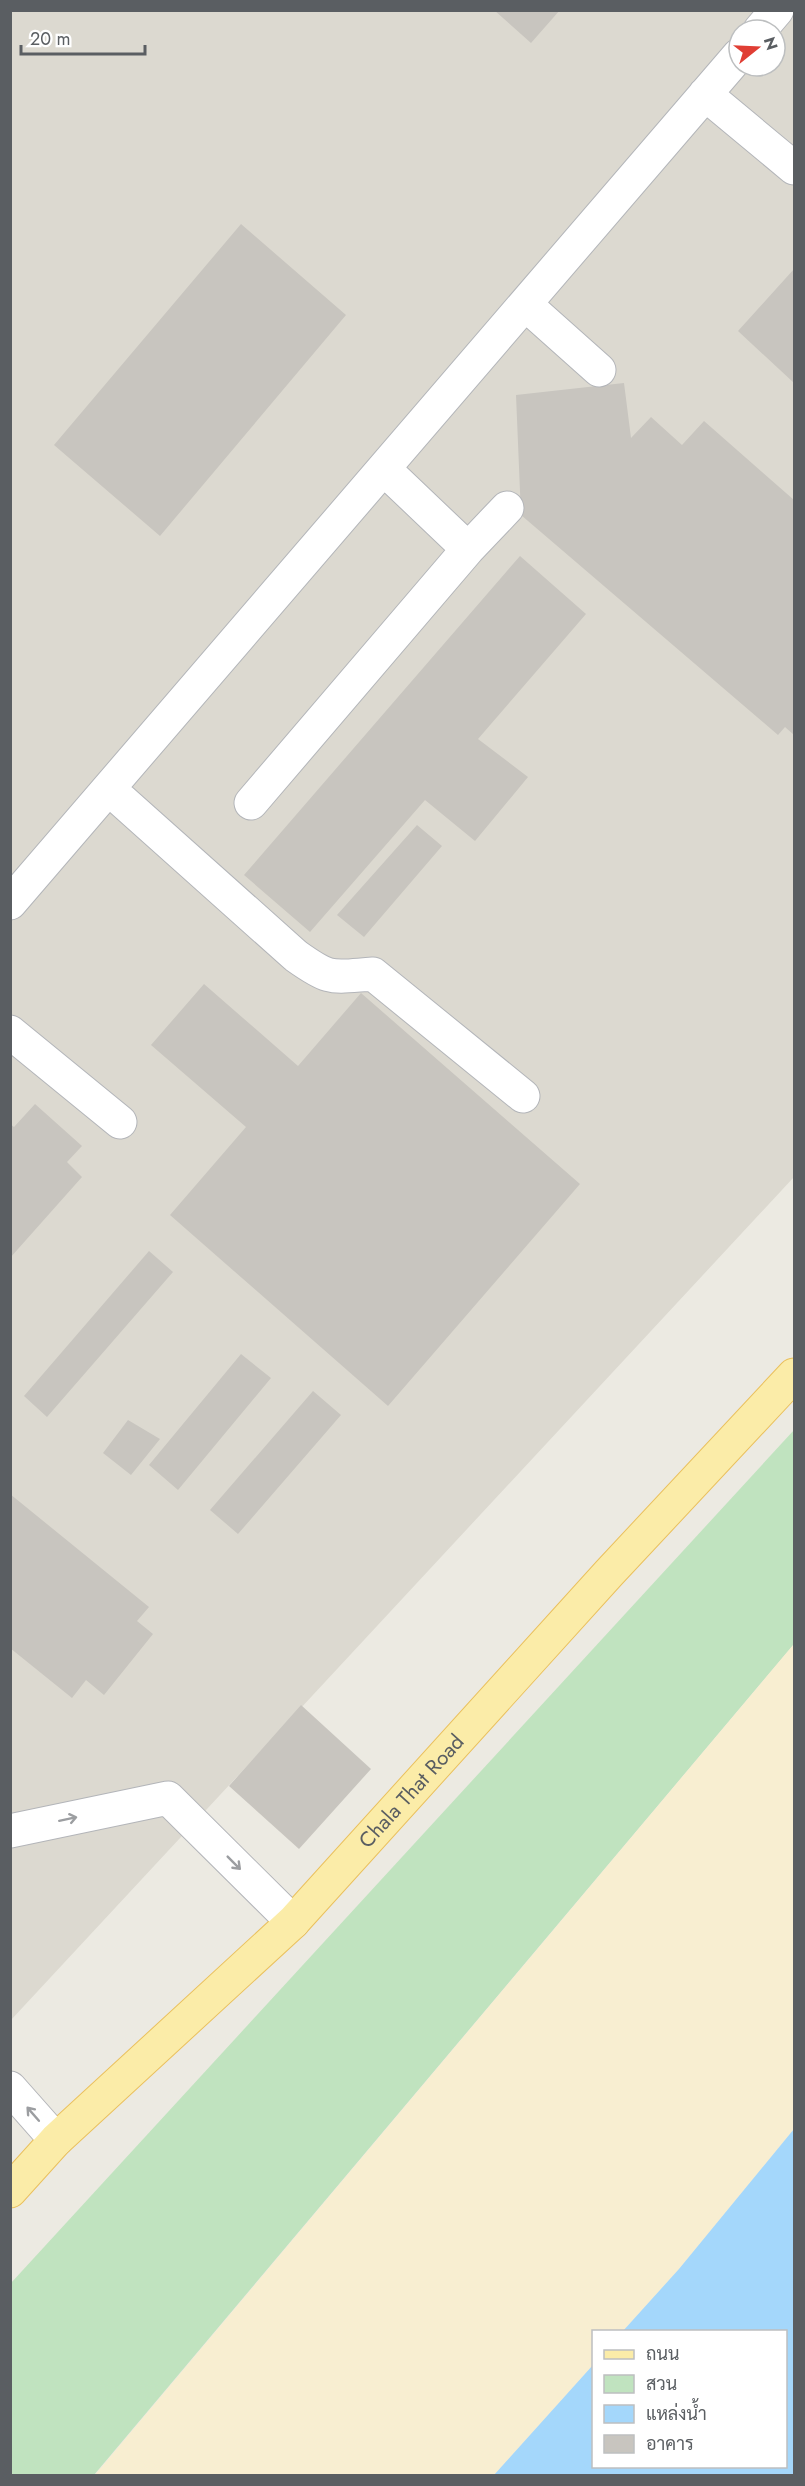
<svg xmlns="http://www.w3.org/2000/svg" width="805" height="2486" viewBox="0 0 805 2486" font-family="Jost,Sarabun,sans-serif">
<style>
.education{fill:#dcd9d0;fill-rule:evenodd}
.green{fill:#c0e3bf}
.sand{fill:#f8eed1}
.water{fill:#a4d7fb}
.building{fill:#c8c5bf}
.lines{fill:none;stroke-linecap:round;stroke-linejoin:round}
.minor-casing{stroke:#b3b5b9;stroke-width:35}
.major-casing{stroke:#eac05d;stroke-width:35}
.minor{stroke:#fff;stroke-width:33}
.major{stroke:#fbeca8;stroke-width:33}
.oneway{stroke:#9c9ea1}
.labels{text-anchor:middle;stroke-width:4.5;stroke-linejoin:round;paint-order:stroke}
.street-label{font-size:21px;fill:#5a5e62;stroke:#fff}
</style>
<rect width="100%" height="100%" fill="#eceae2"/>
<path class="education" d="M11,11H794V1177L11,2020ZM739,30H775V66H739Z"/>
<path class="green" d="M794,1430V1644L94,2475H11V2283Z"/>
<path class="sand" d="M794,1644V2129L679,2269L623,2331L594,2332L593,2365L494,2475L94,2476Z"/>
<path class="water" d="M794,2129V2475H494L593,2365L594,2466H786V2332L623,2331L679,2269Z"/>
<path class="building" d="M494,10H560L531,43Z
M241,224L346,315L160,536L54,445Z
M794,269V383L738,331Z
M624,383L631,438L651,417L682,445L704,421L794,500V735L785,727L778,735L521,515L516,395Z
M520,556L586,614L478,739L528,777L475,841L425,800L310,932L244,875Z
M417,825L442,846L364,937L337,915Z
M204,984L298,1066L361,993L580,1184L388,1406L170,1215L246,1127L151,1045Z
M35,1104L82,1146L67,1162L82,1177L10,1258V1124L14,1127Z
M149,1251L173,1272L47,1417L24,1396Z
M241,1354L271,1378L178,1490L149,1465Z
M313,1391L341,1415L238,1534L210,1510Z
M128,1420L160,1439L131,1475L103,1453Z
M10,1494L149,1607L137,1621L153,1634L104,1695L86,1680L72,1698L10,1648Z
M301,1705L371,1769L299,1849L229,1786Z"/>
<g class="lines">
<defs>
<path id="minor" d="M760,30L777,10
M705,94L794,168
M525,304L599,370
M384,469L468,549L507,508
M109,789L296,956C331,981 331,977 373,974L523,1096
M251,803L468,549
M10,903L739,55
M10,1032L120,1122
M10,1831L168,1798L293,1922
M10,2088L56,2140"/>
<g id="major">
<path id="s1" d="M10,2191L56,2140L293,1922L609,1573L794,1375"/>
</g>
</defs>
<use href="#minor" class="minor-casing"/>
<use href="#major" class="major-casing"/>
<use href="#minor" class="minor"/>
<use href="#major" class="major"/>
</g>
<defs><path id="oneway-shaft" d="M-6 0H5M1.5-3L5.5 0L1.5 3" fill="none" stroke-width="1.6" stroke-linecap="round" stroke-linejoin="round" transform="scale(1.5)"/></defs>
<g class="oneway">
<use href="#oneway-shaft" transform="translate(68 1819) rotate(-12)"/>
<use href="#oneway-shaft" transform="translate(234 1863) rotate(45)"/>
<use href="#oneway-shaft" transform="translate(33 2114) rotate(-131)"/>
</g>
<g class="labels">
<g class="street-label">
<text dy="7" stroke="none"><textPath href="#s1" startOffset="567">Chala That Road</textPath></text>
</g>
</g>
<rect width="805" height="2486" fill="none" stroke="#5a5e62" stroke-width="24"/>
<rect x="592" y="2330" width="195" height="138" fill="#ffffff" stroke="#bdbfc0" stroke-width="1.5"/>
<rect x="604" y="2350" width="30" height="9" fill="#fbeca8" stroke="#bdbfc0" stroke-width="1.5"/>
<text x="646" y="2360" font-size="18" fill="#5a5e62">ถนน</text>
<rect x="604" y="2375" width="30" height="18" fill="#c0e3bf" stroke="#bdbfc0" stroke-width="1.5"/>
<text x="646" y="2390" font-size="18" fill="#5a5e62">สวน</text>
<rect x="604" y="2405" width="30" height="18" fill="#a4d7fb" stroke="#bdbfc0" stroke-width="1.5"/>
<text x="646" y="2420" font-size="18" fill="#5a5e62">แหล่งน้ำ</text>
<rect x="604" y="2435" width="30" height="18" fill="#c8c5bf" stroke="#bdbfc0" stroke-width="1.5"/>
<text x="646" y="2450" font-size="18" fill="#5a5e62">อาคาร</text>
<g transform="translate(757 48) rotate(72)"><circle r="28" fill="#ffffff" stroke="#bdbfc0" stroke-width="1.5"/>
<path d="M0-4.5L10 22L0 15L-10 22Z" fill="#e03e34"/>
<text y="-9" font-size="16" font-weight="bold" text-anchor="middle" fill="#5a5e62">N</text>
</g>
<path d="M21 45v9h124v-9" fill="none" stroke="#5a5e62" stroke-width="3"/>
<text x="30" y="45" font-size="18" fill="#5a5e62" stroke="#ffffff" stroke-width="4.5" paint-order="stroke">20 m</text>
</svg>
